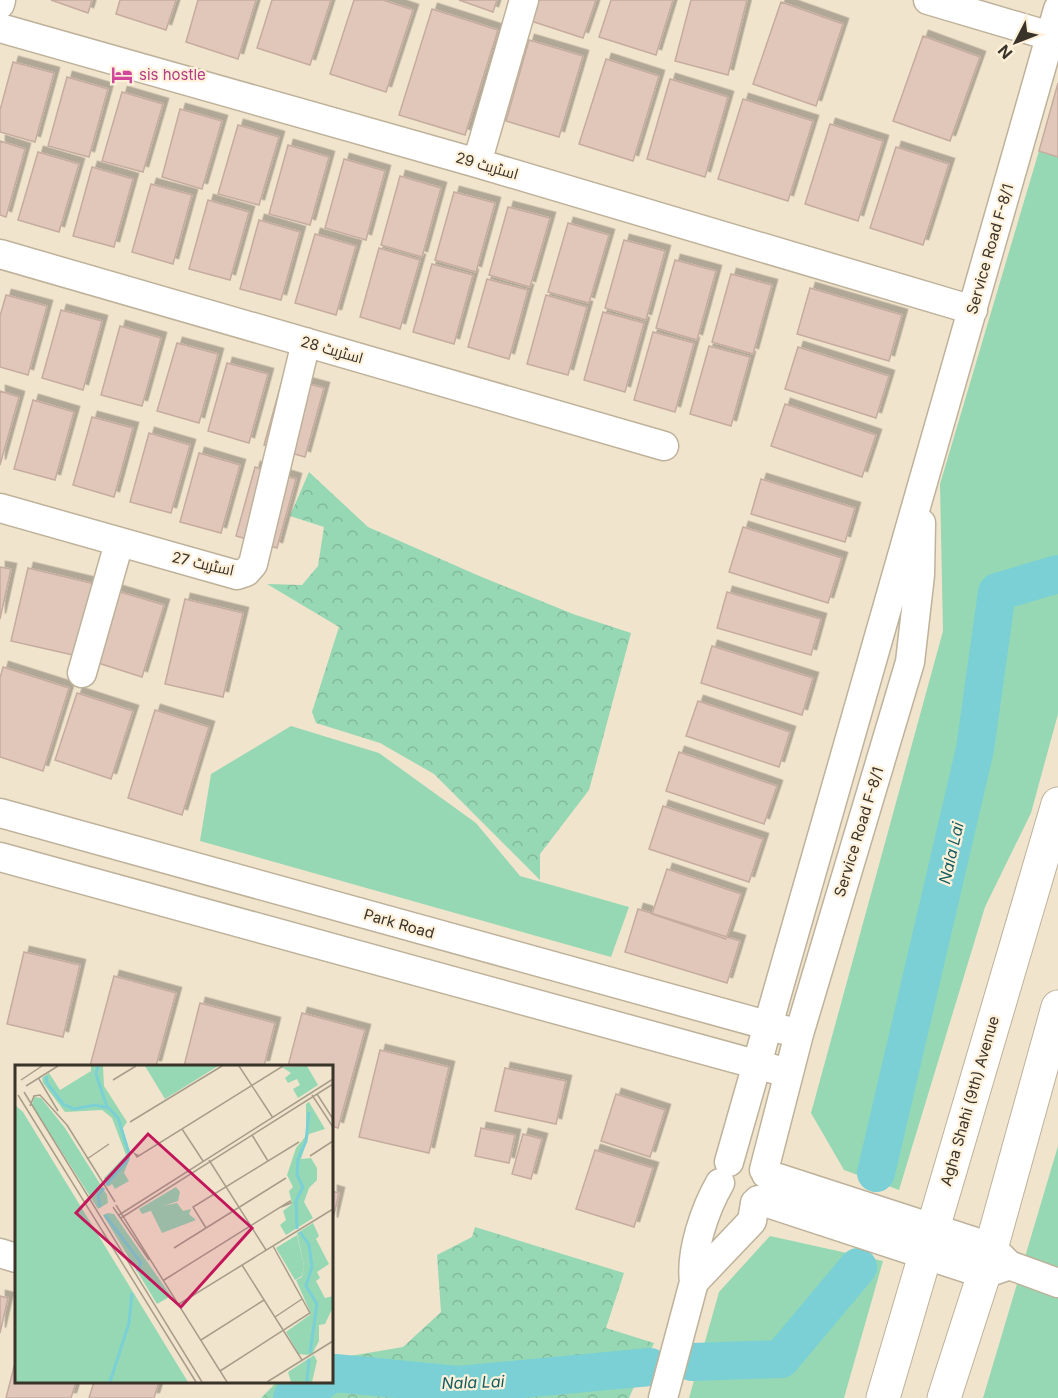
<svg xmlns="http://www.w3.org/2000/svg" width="1058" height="1398" viewBox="0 0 1058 1398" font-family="Inter,Cairo,sans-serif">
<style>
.green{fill:#96d8b4}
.forest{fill:url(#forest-crowns)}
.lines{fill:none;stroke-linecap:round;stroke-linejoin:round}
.river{stroke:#7ad0d5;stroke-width:38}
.building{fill:#e1c7ba;stroke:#c5ac9f;stroke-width:1.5;filter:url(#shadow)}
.minor-casing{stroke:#beb29b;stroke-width:31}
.major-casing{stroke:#beb29b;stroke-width:35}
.minor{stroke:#fff;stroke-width:28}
.major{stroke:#fff;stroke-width:33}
.labels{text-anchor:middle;stroke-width:4.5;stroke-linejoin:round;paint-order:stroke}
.hotel-label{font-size:15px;fill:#b23c85;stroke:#fff1d9;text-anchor:start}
.street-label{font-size:15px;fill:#39332a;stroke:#fff1d9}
.water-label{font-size:16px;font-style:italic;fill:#115c60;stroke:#fff1d9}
.inset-river{fill:none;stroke:#7ad0d5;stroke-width:3}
.inset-road{fill:none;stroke:#a79d8b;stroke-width:1.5}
.view{fill:#c2185b;fill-opacity:0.15;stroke:#c2185b;stroke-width:3}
.inset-edge{fill:none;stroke:#39332a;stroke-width:3}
</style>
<defs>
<pattern id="forest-crowns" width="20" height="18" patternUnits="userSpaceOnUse" patternTransform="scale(1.5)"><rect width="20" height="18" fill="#96d8b4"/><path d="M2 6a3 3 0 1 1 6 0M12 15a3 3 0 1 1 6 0" fill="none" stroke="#82ba9b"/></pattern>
<filter id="shadow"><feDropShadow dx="5.5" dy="-5.5" stdDeviation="0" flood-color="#0004"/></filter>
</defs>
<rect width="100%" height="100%" fill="#f1e4cc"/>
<path class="green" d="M1039,151L1058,157V714L1031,813L985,907L899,1190L844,1170L811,1113L943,631L940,484Z
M291,726L379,753L476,823L520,876L629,907L611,957L200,841L211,774Z
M1058,1146V1398H983Z
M770,1236L883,1261L844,1398H689L719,1292Z"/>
<path class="forest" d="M309,472L368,527L477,575L573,614L631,633L589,790L540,854V880L434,774L380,743L316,723L312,712L339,627L267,584L302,585L318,566L324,527L290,516Z
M475,1227L624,1273L606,1328L654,1343L629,1398H261L277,1382H332V1359L403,1347L441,1312L437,1255L472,1237Z"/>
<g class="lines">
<path class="river" d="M876,1173L975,749L997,592L1058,574
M692,1362L781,1359L858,1267
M332,1375L335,1373L458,1385L650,1367
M292,1398L320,1382"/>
</g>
<path class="building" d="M51,0H92L88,13Z
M120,0H176L166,30L116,14Z
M198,0H256L238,59L186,42Z
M272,0H331L310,65L257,48Z
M354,0H383L413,10L386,92L330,74Z
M459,0H497L493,12Z
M535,0H596L583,38L528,20Z
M611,0H673L656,55L599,37Z
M691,0H747L728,75L675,61Z
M781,2L843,24L816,106L753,84Z
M432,9L498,30L465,135L399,115Z
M923,36L980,57L950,141L893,121Z
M529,40L583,56L559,137L506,121Z
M606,59L659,76L633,161L579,144Z
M13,62L54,73L35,142L0,132V110Z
M67,77L108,89L89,157L48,146Z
M670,79L728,97L705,177L647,159Z
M1058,83V157L1039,151Z
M122,92L163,104L143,172L102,161Z
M743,99L813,121L788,201L718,179Z
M180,109L222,121L202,189L162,177Z
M830,124L883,141L858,221L805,204Z
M238,125L279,137L259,205L218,194Z
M0,141L25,149L6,217L0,215Z
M288,145L329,157L310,225L269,214Z
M896,147L949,164L923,245L870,228Z
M38,152L79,164L59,232L18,220Z
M344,159L385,171L366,240L325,228Z
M92,167L133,179L114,247L73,236Z
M400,176L441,188L422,257L381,245Z
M151,184L192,195L173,264L132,252Z
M454,192L495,203L476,272L435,260Z
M208,200L249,212L230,280L189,269Z
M508,207L550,218L530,287L489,275Z
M259,220L300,232L281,300L240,289Z
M568,223L609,235L589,303L548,292Z
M315,234L356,246L336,315L295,303Z
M624,240L665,251L646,320L605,308Z
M379,248L420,260L400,329L360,317Z
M675,260L716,271L697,340L656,328Z
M432,264L473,275L454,344L413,332Z
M731,274L772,285L753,354L712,342Z
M487,279L528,290L509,359L468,347Z
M810,288L902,315L889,361L797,334Z
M6,295L47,306L28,375L0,367V316Z
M546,295L587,307L568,375L527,364Z
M61,310L102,321L83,390L42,378Z
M603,312L644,323L625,392L584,380Z
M120,326L161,338L142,406L101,395Z
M653,332L694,343L675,412L634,400Z
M177,343L218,354L199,423L157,411Z
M709,346L750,357L731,426L690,414Z
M798,347L889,376L876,418L785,389Z
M227,363L268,374L249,443L208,431Z
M283,377L324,388L305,457L264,445Z
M0,391L19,397L0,465Z
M33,400L74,412L55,480L14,469Z
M785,404L876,435L862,477L771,446Z
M92,417L133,428L114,497L73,485Z
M149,433L190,445L171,513L130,502Z
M199,453L240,465L221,533L180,522Z
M255,467L296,479L277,548L236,536Z
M761,479L855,508L845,542L751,514Z
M743,527L842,558L828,603L729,572Z
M0,567L11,569L0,619Z
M28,568L99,585L82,657L11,641Z
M117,591L164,605L142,677L95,662Z
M727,592L821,619L811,655L717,628Z
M185,599L243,613L223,697L165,684Z
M712,646L813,678L802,715L701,683Z
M3,667L69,688L43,771L0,757V678Z
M77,693L133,711L111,779L55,760Z
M698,701L790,732L779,767L686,736Z
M155,710L209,727L182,815L128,798Z
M679,752L777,786L764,824L666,791Z
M663,806L763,839L749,882L649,849Z
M667,869L741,894L726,939L652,914Z
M638,909L740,941L727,983L625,952Z
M24,952L80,965L63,1037L7,1024Z
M114,976L176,993L156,1066H90Z
M200,1003L275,1023L264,1066H184Z
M302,1013L365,1030L338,1128L332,1126V1066H288Z
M380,1050L449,1067L429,1153L359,1137Z
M505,1068L566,1081L556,1124L495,1111Z
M616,1094L665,1110L650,1157L601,1141Z
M481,1128L515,1135L509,1163L475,1156Z
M523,1134L542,1139L531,1179L512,1174Z
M595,1150L653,1168L634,1227L576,1209Z
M332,1191L339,1193L332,1223Z
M0,1296L8,1298L0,1333Z
M16,1359V1382H76L71,1398H6Z
M94,1382H159L154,1398H89Z"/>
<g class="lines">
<defs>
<path id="minor" d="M928,0L1050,36
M0,4L1,0
M0,28L477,163L973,310
M477,163L524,0
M0,254L664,446
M0,508L237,575L246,572L253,564L306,342
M82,673L119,543
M0,813L799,1034
M0,857L788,1073
M729,1162L1058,9
M764,1170L799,1034L910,662L920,575L921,523
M766,1174L991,1247L1009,1265L1058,1283
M758,1200L984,1274L1004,1267
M0,1253L16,1258
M694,1282L752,1221L755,1203
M663,1398L694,1282C690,1252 705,1209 720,1183"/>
<path id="major" d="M883,1398L1058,804
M944,1398L984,1274L1058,1007"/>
</defs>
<use href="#minor" class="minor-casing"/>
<use href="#major" class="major-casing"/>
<use href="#minor" class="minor"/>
<use href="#major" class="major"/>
</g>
<defs>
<symbol id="hotel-bare" viewBox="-9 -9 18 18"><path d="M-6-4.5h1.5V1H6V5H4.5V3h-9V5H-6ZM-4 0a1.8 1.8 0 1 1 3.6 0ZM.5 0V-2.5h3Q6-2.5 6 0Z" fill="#d1479c" stroke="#fff1d9" stroke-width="2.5" paint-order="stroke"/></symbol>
</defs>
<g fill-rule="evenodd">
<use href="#hotel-bare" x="107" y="60" width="30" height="30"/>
</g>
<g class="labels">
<g class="hotel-label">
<text x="139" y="80">sis hostle</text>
</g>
<g class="street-label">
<text transform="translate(487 166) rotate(16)" y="5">اسٹریٹ 29</text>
<text transform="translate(990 249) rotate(-74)" y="5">Service Road F-8/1</text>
<text transform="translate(332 350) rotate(16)" y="5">اسٹریٹ 28</text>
<text transform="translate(203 564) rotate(13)" y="5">اسٹریٹ 27</text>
<text transform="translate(859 832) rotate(-73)" y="5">Service Road F-8/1</text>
<text transform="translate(399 924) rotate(16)" y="5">Park Road</text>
<text transform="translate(970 1101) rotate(-74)" y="5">Agha Shahi (9th) Avenue</text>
</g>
<g class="water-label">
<text transform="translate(951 853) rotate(-77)" y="6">Nala Lai</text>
<text transform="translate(473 1382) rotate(-2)" y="6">Nala Lai</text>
</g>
</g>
<g transform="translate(15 1065)">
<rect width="318" height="318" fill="#f1e4cc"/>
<path d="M130,1H203L150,34ZM19,32L26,33L50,63L92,130L93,138L83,144L17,40ZM0,40L8,47L173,317H0ZM161,122L165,127L163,136L127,149L124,144ZM93,148L99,149L156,231L142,239L88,150ZM282,170L289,201L287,211L280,215L261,183Z" fill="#96d8b4"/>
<path d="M76,1H88L89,21L112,57L108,63L115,93L109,108L114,116L100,124L97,119L93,122L89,113L111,90L97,53L87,45L50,47L28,18L27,13L34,8L45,25L76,6ZM292,1L303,20L283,33L278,24L285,20L282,14L273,18L270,13L276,8L267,2ZM294,37L310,64L294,69L286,94L296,93L302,103V115L294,123L289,137L298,153L271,170L265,160L271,155L268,146L277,139L274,126L278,122L272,110L281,83L291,71V39ZM162,138L168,146L176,144L174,149L181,155L147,168L135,144ZM298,158L304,171L301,174L314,199L302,207L305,213L301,216L310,233L318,231V242L310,259L304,260V276L297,289L292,290L284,289L271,267L296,249L281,215L287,212L289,201L282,168ZM51,208L62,225L77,217L78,222L71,252L55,246L58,284L44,281L38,270V238H46ZM133,255L169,317H99L115,279ZM299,290L302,296L297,317H276L273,307Z" fill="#96d8b4"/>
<path class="inset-river" d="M83,1L81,9L92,42M31,11L32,18L48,39L59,44L80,40L94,43L103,53L114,88L112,96L91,120M85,142L83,130L89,123M90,150L126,198L122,206M282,164L281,136L288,122L282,110L283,94L291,76L294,47M285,167L294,180L297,202L291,221L302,239L295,288M95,317L114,258L117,228M292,317L294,294"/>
<path class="inset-road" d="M224,1L258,53M24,14L43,46M6,15L27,1M98,15L121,1M11,21L43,1M9,27L187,317M302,29L318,54M3,30L181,317M297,30L318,62M15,41L19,31L25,30L52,60M115,57L207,1M52,60L100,137M167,64L188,96M237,70L253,96M124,91L120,89L122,92L268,1M295,91L318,76M72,94L94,79M194,95L251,185M101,140L212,317M98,142L134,195M104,150L318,14M106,153L318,19M191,163L178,142L284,77M159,183L271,113M227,200L287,295M149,215L275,136L276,138L266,142M164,239L318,144M260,252L287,234M186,275L249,235M205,306L295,248L258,181M252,317L318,276"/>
<path class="view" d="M133,69L237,163L166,242L61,148Z"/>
<rect width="318" height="318" class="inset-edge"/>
</g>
<g transform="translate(1016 42) rotate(228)" stroke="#fff1d9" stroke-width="4.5" paint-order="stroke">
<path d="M0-4.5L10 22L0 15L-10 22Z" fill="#39332a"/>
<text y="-9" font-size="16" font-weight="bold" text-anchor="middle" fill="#39332a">N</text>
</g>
</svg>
